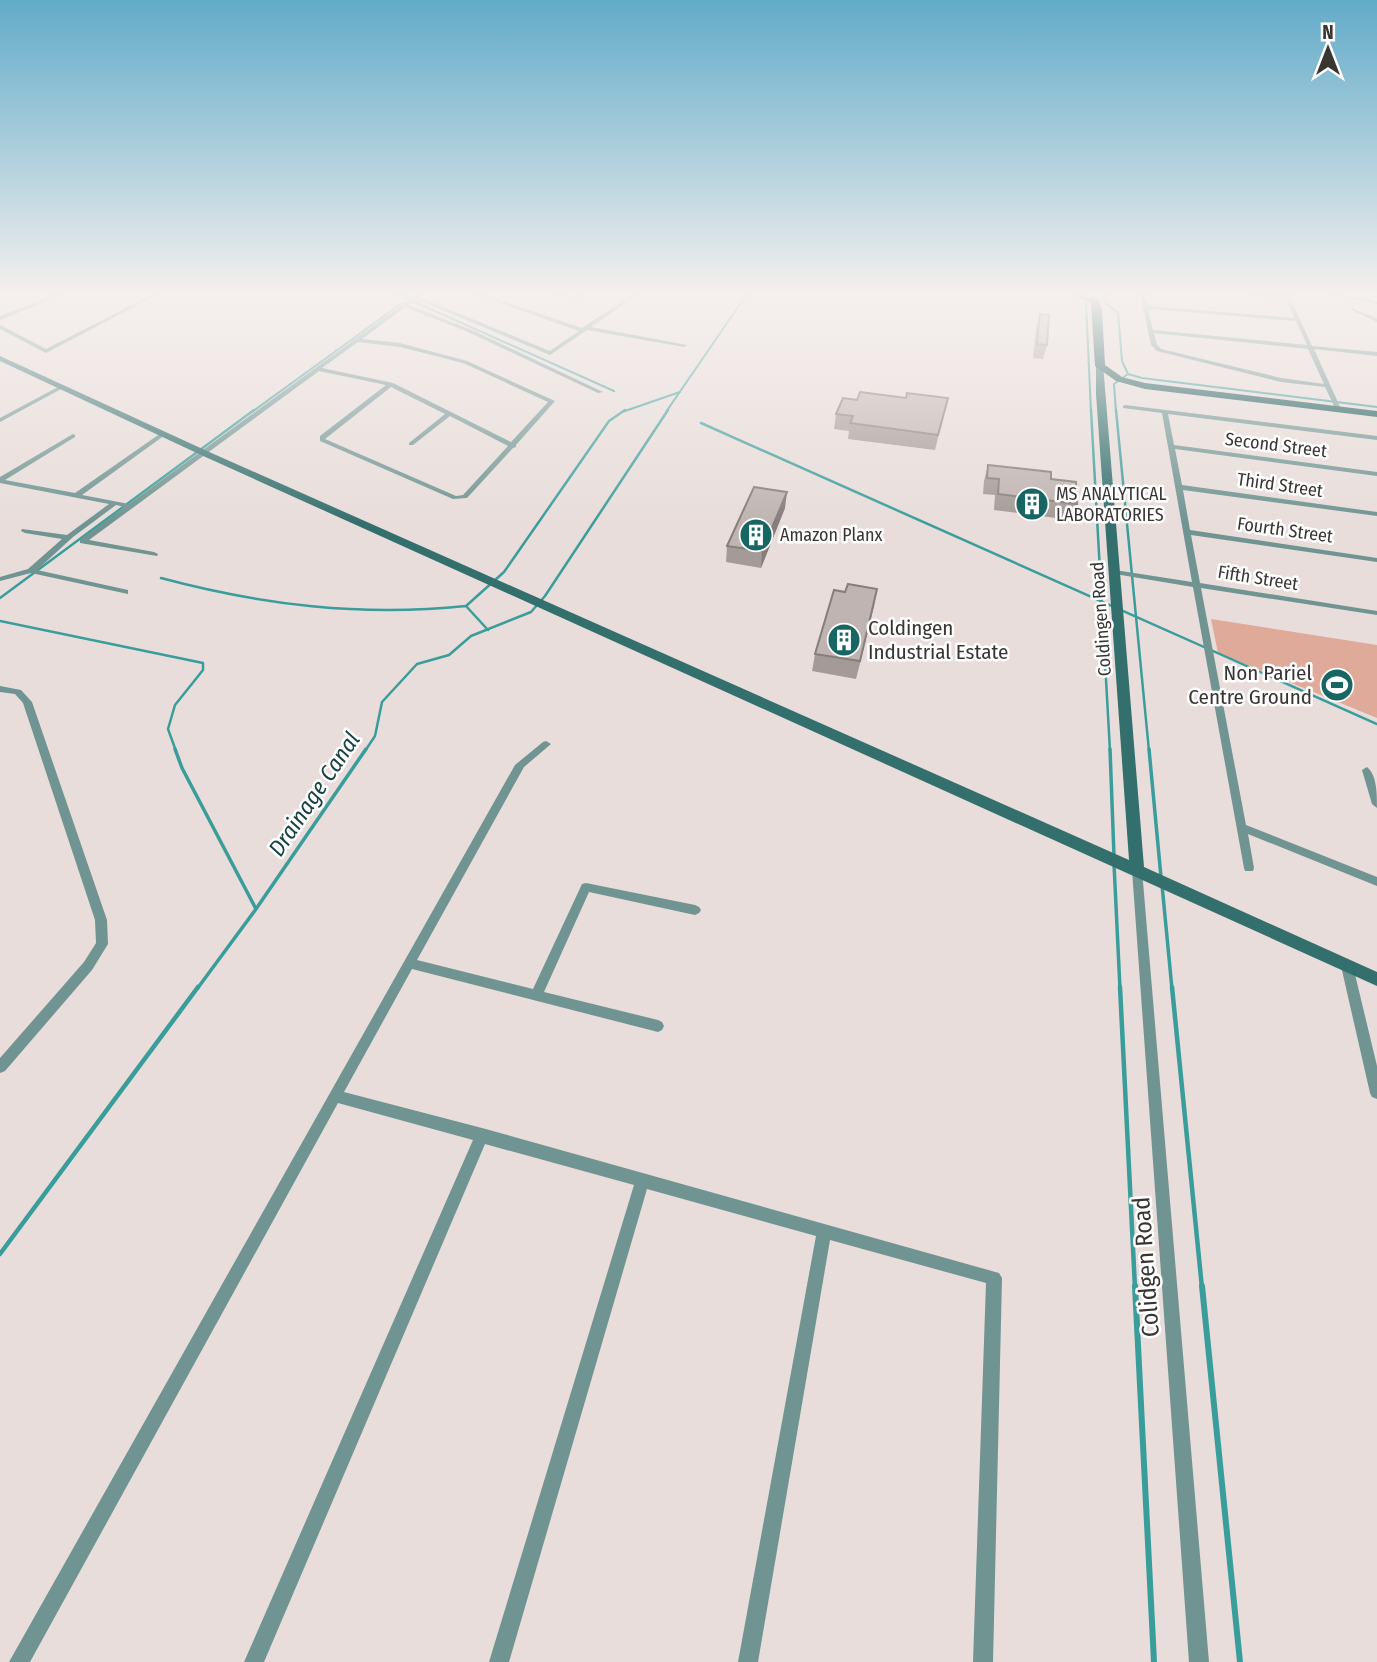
<svg xmlns="http://www.w3.org/2000/svg" width="1377" height="1662" viewBox="0 0 1377 1662" font-family="'Fira Sans Condensed',sans-serif">
<style>
.green{fill:#e0aa9b}
.lines{fill:none;stroke-linecap:round;stroke-linejoin:round}
.stream-far4{stroke:#399d9b;stroke-width:2}
.stream-far3{stroke:#399d9b;stroke-width:2.5}
.stream-far2{stroke:#399d9b;stroke-width:3.5}
.stream-far1{stroke:#399d9b;stroke-width:4.5}
.stream{stroke:#399d9b;stroke-width:6}
.street{fill:#6f9492;fill-rule:evenodd}
.secondary{fill:#336f6d;fill-rule:evenodd}
.primary{fill:#115251;fill-rule:evenodd}
.wall{fill:#a49b98}
.shaded-wall{fill:#867e7c}
.building{fill:#bfb4b1;stroke:#867e7c;stroke-width:2}
.labels{text-anchor:middle;stroke-width:5;stroke-linejoin:round;paint-order:stroke}
.far-street-label{font-size:18px;fill:#393533;stroke:#fff}
.far-poi-label{font-size:18px;fill:#393533;stroke:#fff;text-anchor:start}
.poi-label{font-size:21px;fill:#393533;stroke:#fff;text-anchor:start}
.water-label{font-size:23px;font-style:italic;fill:#164342;stroke:#fff}
.near-street-label{font-size:24px;fill:#393533;stroke:#fff}
</style>
<rect width="100%" height="100%" fill="#e8ddda"/>
<path class="green" d="M1211,619L1377,645V718L1218,653Z"/>
<g class="lines">
<path class="stream-far4" d="M390,291L614,391
M1103,291L1106,303L1118,313L1122,361L1128,374L1142,378L1377,407
M1320,291L1377,303
M1086,303L1091,412
M252,412L402,303
M622,412L680,392
M666,412L749,291
M1116,412L1114,384L1128,374"/>
<path class="stream-far3" d="M1091,410L1110,751
M1116,410L1149,751
M701,423L1377,724
M161,578C262,605 361,617 466,606L488,630
M0,598L254,410
M466,606L504,572L609,421L625,410
M0,621L203,663V670L175,705L168,729L176,751
M365,751L375,736L382,702L417,664L449,655L471,636L531,612L545,596L668,410"/>
<path class="stream-far2" d="M175,749L182,768L256,909
M1110,749L1114,856
M1149,749L1161,877
M1114,864L1120,989
M1162,885L1172,989
M197,989L256,909L366,749"/>
<path class="stream-far1" d="M1120,987L1135,1288
M1172,987L1202,1288
M0,1254L198,987"/>
<path class="stream" d="M1135,1286L1154,1662
M1202,1286L1240,1662"/>
<path class="street" d="M66,291H72L0,320V316Z
M159,291H164L46,353L0,329V325L2,326L46,349Z
M421,291H426L419,297L550,351L579,331L466,291H472L582,328L638,291H643L591,327L687,345L684,347L587,330L550,355L416,299L408,305L472,330L603,392L598,393L468,332L405,307L362,339L400,343L467,361L555,401L516,445V447L513,448L467,498L453,499L320,441V436L386,385L319,371L89,540L154,552L158,554L157,556L80,543V539L125,507L116,505L73,537L37,570L128,590V594L31,573L0,581V577L28,569L62,539L25,533L21,531L22,529L67,535L109,504L0,483V477L73,434L75,435V437L5,480L75,493L161,433H165V435L82,495L129,504ZM358,342L400,347L463,363L548,402L511,442L393,383L322,368ZM391,387L445,414L409,443V445H413L450,416L508,446L463,495L456,496L325,439Z
M539,291C550,291 566,298 576,296C583,295 586,291 593,291L575,299Z
M696,291H711L729,294L727,295Z
M1140,291H1144L1148,306L1295,318L1286,299L1217,291H1232L1285,296L1283,291H1287L1312,346L1377,352V356L1314,349L1341,409L1336,410L1325,387L1281,382L1157,351L1151,345ZM1148,309L1296,321L1307,345L1153,330ZM1154,333L1308,349L1324,384L1281,378L1161,349L1157,345Z
M1351,308L1377,318V322L1351,310Z
M58,387L63,388L0,422V418Z
M1125,405L1377,436V440L1168,414L1174,445L1377,472V476L1175,449L1182,485L1377,512V516L1183,490L1190,530L1377,558V562L1191,535L1200,583L1377,611V615L1201,588L1246,825L1377,877V886L1248,834L1254,868L1253,871H1245L1244,868L1193,587L1115,574L1111,572L1115,570L1192,582L1162,413L1123,408V406Z
M0,686L21,690L32,702L107,920L108,944L92,970L5,1071L0,1073V1058L84,962L96,943L95,920L23,703L15,694L0,692Z
M546,741L551,744L524,767L417,960L533,989L582,884L586,883L695,905L699,907L701,910L699,913L695,915L589,892L544,992L658,1020L662,1022L664,1026L662,1030L658,1032L412,969L344,1092L482,1128L999,1273L1002,1278L993,1662H973L986,1283L830,1240L758,1662H738L816,1236L647,1189L509,1662H489L634,1185L485,1144L264,1662H244L473,1140L338,1103L30,1662H9L515,765L543,742Z
M1367,767C1377,775 1377,794 1377,808L1372,804L1362,770Z
M1137,866L1141,867L1142,870L1209,1662H1189L1132,870L1133,867Z
M1347,961L1351,962L1353,966L1377,1066V1099L1372,1097L1370,1093L1341,966L1343,962Z"/>
<path class="secondary" d="M0,356L207,451L1129,860L1096,394V366L1103,364L1144,867L1377,972V986L201,455L0,361Z"/>
<path class="primary" d="M1061,291H1073L1098,299L1102,310L1105,365L1122,377L1145,383L1377,411V417L1145,389L1116,381L1095,366L1091,303Z"/>
</g>
<path class="wall" d="M1040,314L1047,345L1043,359L1033,358L1036,328Z
M857,400L944,413L935,450L848,439L849,431L834,429L836,414Z
M988,465L1051,479L1077,504L1071,520L994,510L995,495L983,494L984,481Z
M785,508L761,568L726,562L727,546Z
M877,589L856,679L812,671L815,654L845,592Z"/>
<path class="shaded-wall" d="M787,492L785,508L761,568L762,551Z
M877,589L874,606L856,679L860,661Z"/>
<path class="building" d="M1040,314L1049,315L1047,345L1037,344Z
M860,392L906,398L907,393L948,398L938,435L850,423L853,416L836,414L843,398L857,400Z
M988,465L1051,472V479L1076,482L1077,504L998,494L999,479L987,478Z
M754,487L787,492L762,551L727,546Z
M848,584L877,589L860,661L815,654L834,590L845,592Z"/>
<linearGradient id="sky" x2="0" y2="1"><stop stop-color="#62abc9"/><stop offset="0.56" stop-color="#f5f0ee"/><stop offset="1" stop-color="#f5f0ee" stop-opacity="0"/></linearGradient>
<rect width="1377" height="524" fill="url(#sky)"/>
<defs>
<symbol id="building-disc" viewBox="-11 -11 22 22"><circle r="9.5" fill="#186664" stroke="#fff"/><path d="M-4-6H4V6H1V3H-1V6H-4ZM-2.5-4.3h1.7v1.8h-1.7ZM.8-4.3h1.7v1.8H.8ZM-2.5-1h1.7V.8h-1.7ZM.8-1h1.7V.8H.8Z" fill="#fff"/></symbol>
<symbol id="stadium-disc" viewBox="-11 -11 22 22"><circle r="9.5" fill="#186664" stroke="#fff"/><path d="M0-5a6.5 5 0 1 0 0 10a6.5 5 0 1 0 0-10ZM-3.5-1.8h7v3.6h-7Z" fill="#fff"/></symbol>
</defs>
<g fill-rule="evenodd">
<use href="#building-disc" x="1013" y="485" width="38" height="38"/>
<use href="#building-disc" x="737" y="516" width="38" height="38"/>
<use href="#building-disc" x="825" y="621" width="38" height="38"/>
<use href="#stadium-disc" x="1318" y="666" width="38" height="38"/>
</g>
<g class="labels">
<g class="far-street-label">
<text transform="translate(1276 445) rotate(7)" y="6">Second Street</text>
<text transform="translate(1280 485) rotate(8)" y="6">Third Street</text>
<text transform="translate(1285 530) rotate(8)" y="6">Fourth Street</text>
<text transform="translate(1258 578) rotate(9)" y="6">Fifth Street</text>
<text transform="translate(1101 619) rotate(-94)" y="6">Coldingen Road</text>
</g>
<g class="far-poi-label">
<text x="1056" y="500">MS ANALYTICAL<tspan x="1056" dy="21">LABORATORIES</tspan></text>
<text x="780" y="541">Amazon Planx</text>
</g>
<g class="poi-label">
<text x="868" y="635">Coldingen<tspan x="868" dy="24">Industrial Estate</tspan></text>
<text x="1312" y="680" text-anchor="end">Non Pariel<tspan x="1312" dy="24">Centre Ground</tspan></text>
</g>
<g class="water-label">
<text transform="translate(314 794) rotate(-56)" y="8">Drainage Canal</text>
</g>
<g class="near-street-label">
<text transform="translate(1146 1267) rotate(-94)" y="8">Colidgen Road</text>
</g>
</g>
<g transform="translate(1328 49)" stroke="#ffffff" stroke-width="5" paint-order="stroke">
<path d="M0-5L12 26L0 18L-12 26Z" fill="#393533"/>
<text y="-10" font-size="19" font-weight="bold" text-anchor="middle" fill="#393533">N</text>
</g>
</svg>
